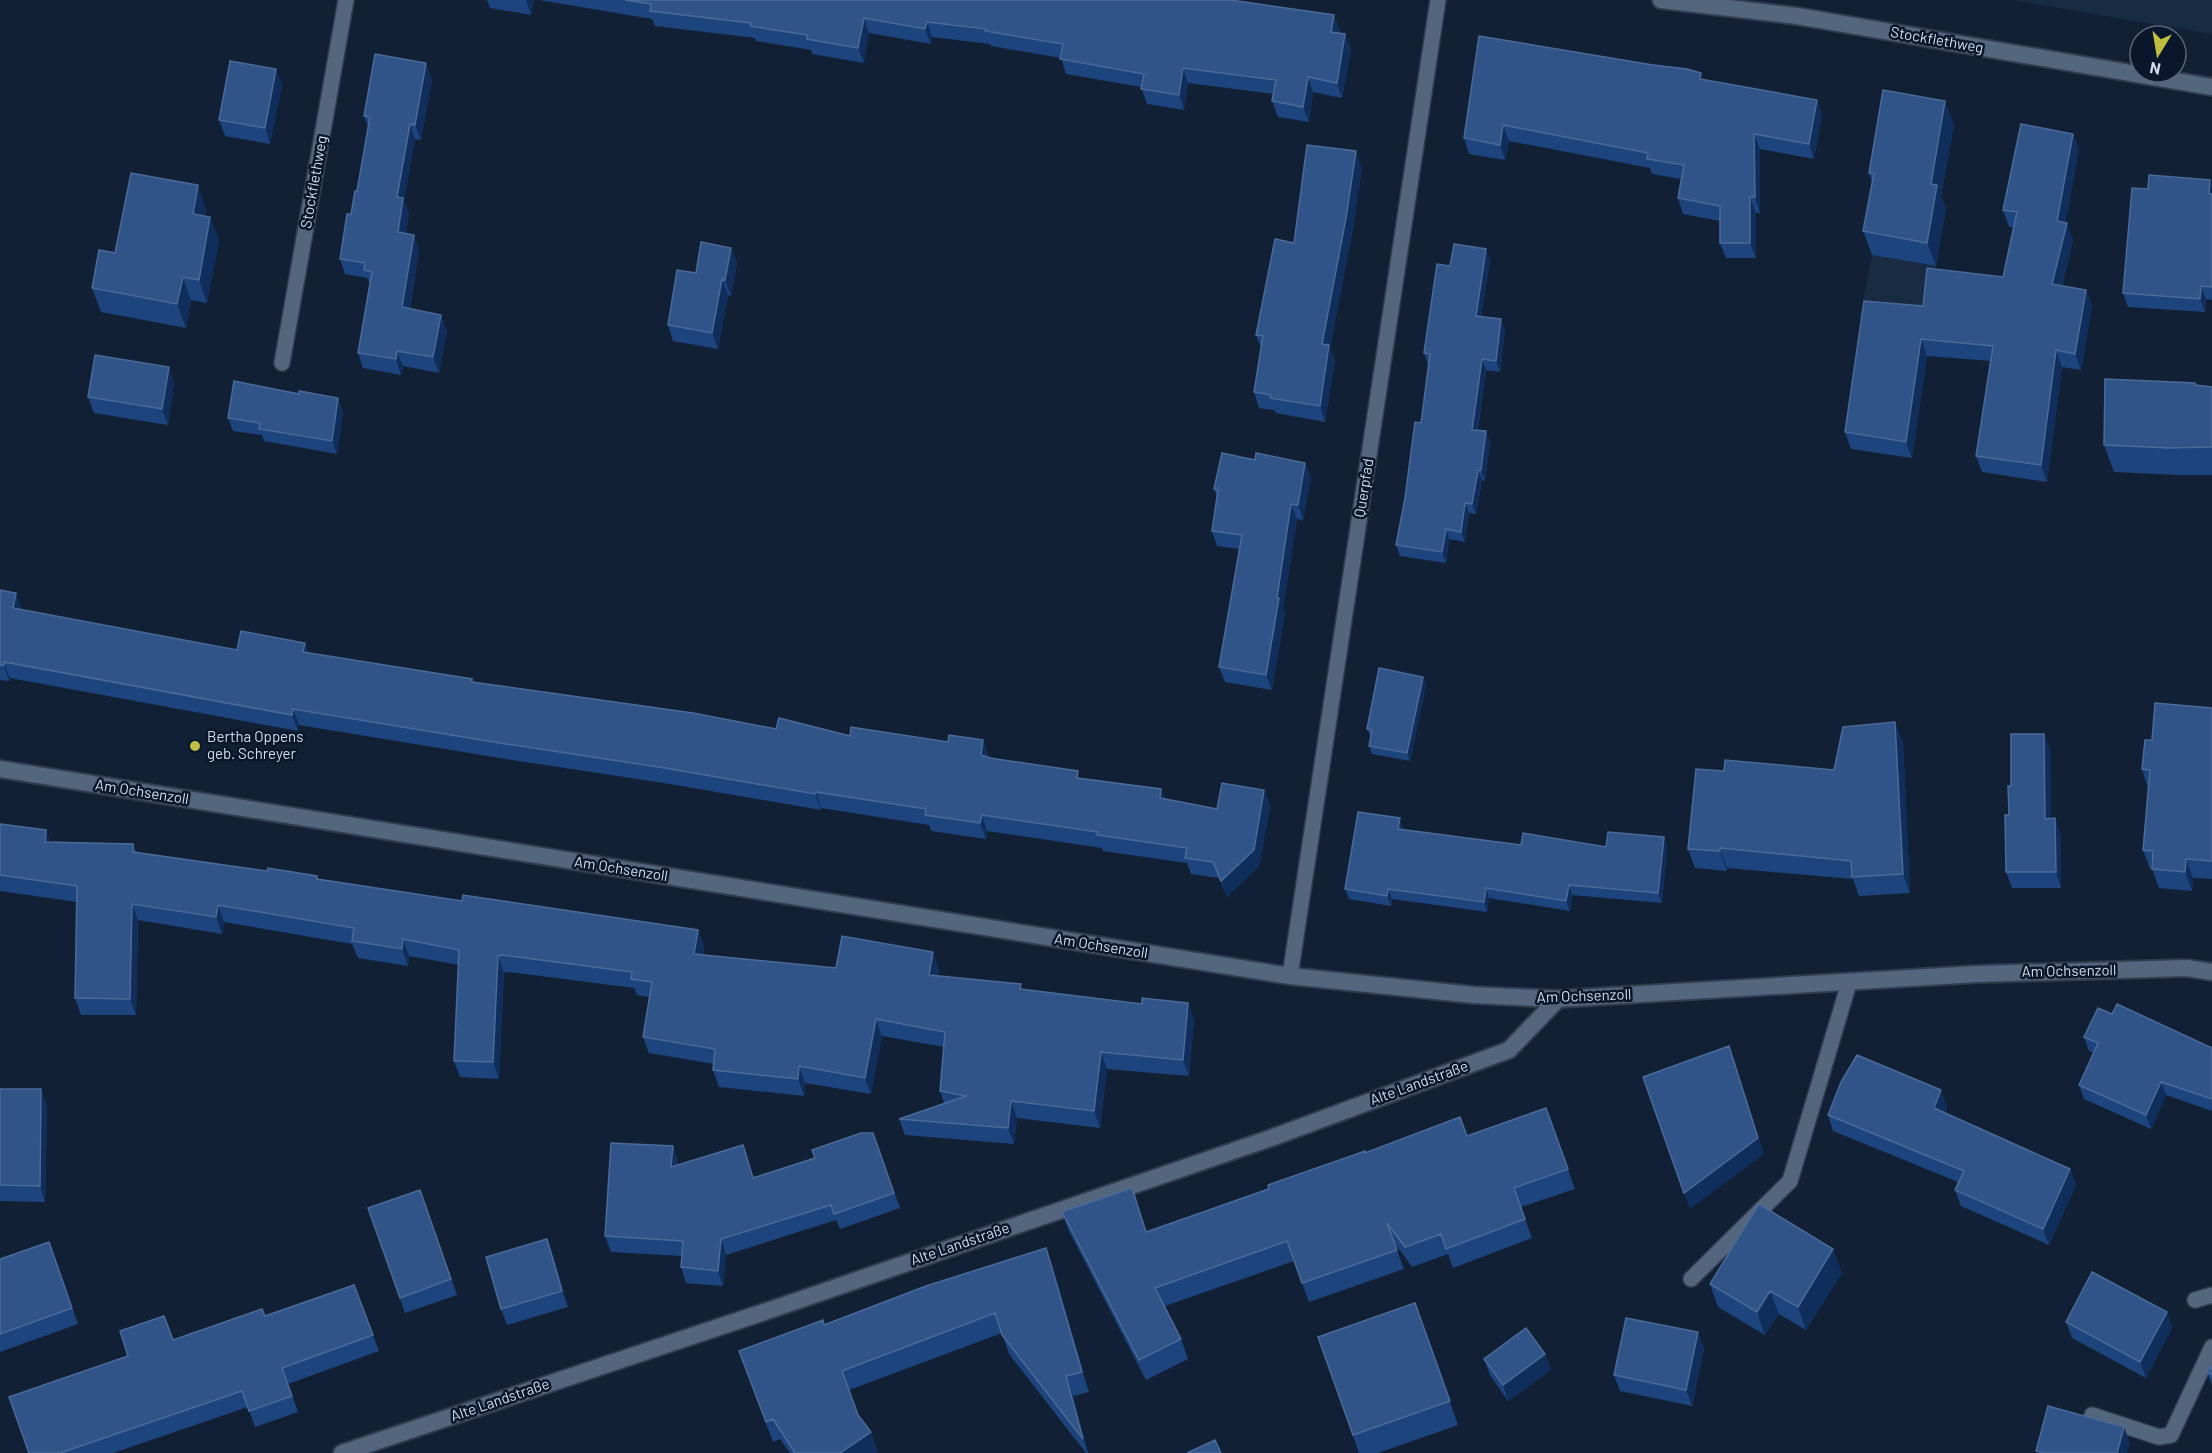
<svg xmlns="http://www.w3.org/2000/svg" width="2212" height="1453" viewBox="0 0 2212 1453" font-family="Barlow,sans-serif">
<style>
.built{fill:#192a43}
.lines{fill:none;stroke-linecap:round;stroke-linejoin:round}
.service-casing{stroke:#333c4e;stroke-width:18}
.minor-casing{stroke:#333c4e;stroke-width:20}
.service{stroke:#54657e;stroke-width:15}
.minor{stroke:#54657e;stroke-width:16}
.wall{fill:#1d447c}
.shaded-wall{fill:#102e5b}
.building{fill:#305488;stroke:#4a6a98;stroke-width:1.5}
.poi-dot{fill:#bfbe41;stroke:#09162b;stroke-width:2}
.labels{text-anchor:middle;stroke-width:5;stroke-linejoin:round;paint-order:stroke}
.street-label{font-size:15px;fill:#d3ddeb;stroke:#09162b}
.poi-label{font-size:15px;fill:#d3ddeb;stroke:#09162b;text-anchor:start}
</style>
<rect width="100%" height="100%" fill="#122035"/>
<path class="built" d="M2012,0H2212V34Z
M1872,255L1936,266L1928,327L1890,319L1860,317Z"/>
<g class="lines">
<defs>
<path id="service" d="M282,363L346,0
M1290,976L1438,0
M1691,1279L1790,1181L1849,983
M2195,1300L2212,1295
M2092,1415L2159,1437L2171,1435L2212,1347"/>
<path id="minor" d="M1661,0L1797,16L2212,87
M0,769L1290,976L1474,995L1558,999L1977,974L2187,968L2212,972
M342,1453L767,1311L1271,1138L1509,1050L1558,999"/>
</defs>
<use href="#service" class="service-casing"/>
<use href="#minor" class="minor-casing"/>
<use href="#service" class="service"/>
<use href="#minor" class="minor"/>
</g>
<path class="wall" d="M487,0H534L531,15L490,8Z
M539,0H1231L1340,30L1339,33L1345,34L1351,49L1342,98L1313,92L1309,122L1278,117L1272,101L1273,94L1188,83L1184,110L1147,104L1141,87L1066,74L1061,58L991,46L990,44L932,37L931,44L869,33L864,63L812,54L811,50L756,41L755,38L655,26L652,19Z
M1653,65L1704,80L1817,100L1822,115L1814,159L1760,149V213H1756V258H1726L1720,243V221L1683,214L1678,198L1681,179L1652,174L1650,168L1509,141L1505,160L1469,154L1464,138Z
M432,79L421,140L415,139L404,201L409,213L406,233L419,250L410,309L447,330L439,373L403,366L401,375L363,368L358,353L370,284L367,278L345,274L340,259L357,191L368,127L364,116Z
M282,85L270,144L225,136L219,120Z
M1954,124L1941,196L1946,208L1936,266L1872,255L1863,231L1872,182L1869,173Z
M2073,134L2079,150L2065,223L2073,240L2062,286L2086,290L2092,306L2081,370L2062,367L2047,482L1982,472L1976,456L1991,361L1927,356L1912,458L1851,449L1845,432L1923,306L2003,277L2014,227H2009L2003,210Z
M1362,167L1352,234L1330,347L1335,361L1325,422L1276,413L1274,410L1259,408L1254,392L1261,348L1256,335L1294,243Z
M2210,180L2212,187V300L2206,299L2205,312L2128,307L2123,293L2148,189Z
M206,209L205,216L210,217L219,241L207,303L191,300L186,328L101,312L92,288L115,253Z
M731,248L737,263L731,296L728,295L718,349L673,341L668,325L696,273Z
M1486,249L1490,260L1481,316L1505,330L1500,372L1486,370L1478,430L1490,442L1485,481L1482,480L1476,514L1469,513L1465,542L1449,539L1446,563L1400,556L1396,545L1421,423L1429,364H1428L1424,353L1450,266Z
M174,383L168,425L94,413L88,397Z
M2195,383L2196,385L2212,387V475H2178L2114,472L2104,445Z
M343,411L337,454L264,441L262,435L233,431L228,418Z
M1255,460L1305,463L1311,478L1303,520L1297,519L1283,609L1285,613L1272,690L1225,682L1219,667L1239,549L1217,546L1212,531L1217,496L1214,489Z
M0,590L22,610L237,650L305,643L308,653L473,682L776,729L850,736L948,742L983,740L989,758L1081,778L1161,789L1165,799L1217,809L1264,790L1270,806L1259,866L1227,897L1219,878L1191,874L1187,863L1103,851L1102,848L987,831L986,839L931,831L929,825L821,808V810L670,784L512,760L299,725L298,731L10,678L9,681L0,680Z
M1426,685L1410,761L1372,754L1369,746L1371,737L1367,729Z
M2212,708V879L2193,878L2192,891L2159,888L2152,869H2150L2143,850L2148,788L2142,769L2152,740Z
M2044,734L2050,750L2051,819L2061,834V888H2012L2006,872L2011,786Z
M1903,742L1910,893L1859,896L1853,879L1727,868V871L1695,868L1688,849L1724,771L1834,770Z
M0,824L46,830L50,842L133,844L136,852L267,871L317,876L318,879L462,901L698,930L704,946L703,955L836,968L939,969L938,976L1023,990L1194,1019L1189,1076L1107,1069L1100,1128L1017,1118L1014,1144L905,1135L899,1119L944,1103L940,1091L944,1047L882,1036L871,1094L805,1083L804,1096L719,1087L713,1070L714,1064L649,1053L643,1037L649,997L637,995L634,988L509,972L504,973L499,1079L460,1077L454,1061L459,965L409,956L408,966L358,958L352,944L224,922L222,934L138,920L136,1015H81L75,998L77,902L0,891Z
M1403,828V830L1521,845L1606,847L1664,837L1667,847L1662,903L1572,895L1570,911L1489,898L1487,912L1392,899L1391,906L1349,899L1345,889Z
M2112,1014L2212,1048V1111L2166,1095L2151,1129L2084,1099L2079,1085L2094,1053L2089,1051L2084,1037Z
M0,1089L47,1105L45,1202L0,1201Z
M1947,1106L1945,1113L2070,1169L2076,1185L2049,1245L1961,1206L1955,1190L1958,1182L1833,1131L1828,1115Z
M1546,1108L1575,1189L1521,1207L1532,1238L1453,1268L1448,1254L1412,1267L1394,1242L1404,1269L1309,1302L1294,1261L1165,1306L1181,1339L1188,1359L1146,1380L1069,1231L1062,1212L1147,1232L1365,1153L1467,1136Z
M873,1133L900,1208L840,1229L836,1220L726,1255L723,1286L686,1283L681,1267L682,1256L611,1252L605,1236L673,1146L678,1161V1165L754,1177L815,1158Z
M420,1190L457,1295L405,1313L368,1208Z
M49,1242L78,1324L0,1352V1259Z
M553,1255L568,1307L507,1325L501,1309Z
M1053,1267L1089,1392L1073,1396L1088,1453H1086L1009,1354L1002,1333L849,1390L858,1415L878,1451L876,1453H790L780,1439L773,1442L739,1351L824,1325Z
M1842,1273L1806,1330L1779,1314L1765,1335L1718,1307L1710,1284Z
M354,1285L379,1351L288,1384L298,1412L255,1427L248,1407L113,1453H29L128,1356L173,1340L265,1316Z
M1415,1303L1458,1425L1378,1453H1359L1318,1337Z
M2167,1312L2172,1328L2146,1378L2072,1338L2066,1322Z
M1704,1348L1692,1406L1620,1391L1614,1375Z
M1545,1354L1551,1370L1508,1401L1490,1375L1484,1359Z
M2212,1366V1385L2207,1372Z"/>
<path class="shaded-wall" d="M526,0H534L531,15Z
M1334,15L1340,30L1337,47L1331,32Z
M864,18L869,33L864,63L858,48Z
M927,22L932,37L931,44L925,29Z
M1345,34L1351,49L1342,98L1337,83Z
M426,63L432,79L421,140L415,125Z
M1183,68L1188,83L1184,110L1179,95Z
M276,69L282,85L270,144L265,128Z
M1308,77L1313,92L1309,122L1303,107Z
M1817,100L1822,115L1814,159L1809,144Z
M1945,101L1954,124L1941,196L1946,208L1936,266L1927,243L1931,184Z
M410,124L415,139L404,201L409,213L404,247L398,232L397,197Z
M1503,125L1509,141L1505,160L1500,145Z
M1754,134L1760,149V213L1755,197Z
M2073,134L2079,150L2063,237L2057,221Z
M1356,151L1362,167L1352,234L1330,347L1335,361L1325,422L1320,406L1322,344Z
M2210,180L2212,187V203L2209,194Z
M198,185L206,209L201,237L193,214Z
M1750,197L1756,213V258L1750,243Z
M210,217L219,241L207,303L199,280Z
M2067,223L2073,240L2058,300L2052,284Z
M414,235L419,250L407,323L402,307Z
M731,248L737,263L731,296L725,280Z
M1486,249L1490,260L1480,326L1476,316Z
M183,277L191,300L186,328L177,304Z
M722,279L728,295L718,349L712,333Z
M2201,286L2206,299L2205,312L2200,299Z
M2086,290L2092,306L2081,370L2075,354Z
M441,315L447,330L439,373L433,357Z
M1501,319L1505,330L1500,372L1496,361Z
M1921,339L1927,356L1912,458L1906,442Z
M2056,350L2062,367L2047,482L2041,465Z
M397,351L403,366L401,375L396,359Z
M1482,359L1486,370L1476,440L1472,430Z
M169,367L174,383L168,425L162,409Z
M338,398L343,411L337,454L332,441Z
M1486,431L1490,442L1485,481L1481,470Z
M1305,463L1311,478L1303,520L1298,505Z
M1478,470L1482,480L1476,514L1472,504Z
M1465,503L1469,513L1465,542L1461,532Z
M1291,504L1297,519L1283,609L1285,613L1272,690L1266,675Z
M1446,529L1449,539L1446,563L1442,552Z
M16,593L22,609L13,608Z
M305,643L311,659L303,652Z
M4,662L10,678L9,681L4,665Z
M1423,677L1426,685L1410,761L1407,753Z
M293,709L299,725L298,731L292,715Z
M1895,722L1903,742L1910,893L1903,874Z
M2044,734L2050,750L2051,835L2045,819Z
M983,740L989,756L987,771L981,755Z
M1161,789L1167,805L1160,798Z
M1264,790L1270,806L1259,866L1227,897L1221,881Z
M816,792L821,808V810L815,794Z
M982,815L987,831L986,839L980,823Z
M1400,818L1403,828L1402,839L1398,829Z
M2055,818L2061,834V888L2056,872Z
M46,830L52,847L45,842Z
M1664,837L1667,847L1662,903L1658,893Z
M1720,848L1727,868V871L1720,851Z
M2186,859L2193,878L2192,891L2185,872Z
M1569,885L1572,895L1570,911L1566,901Z
M1486,888L1489,898L1487,912L1484,902Z
M1388,889L1392,899L1391,906L1387,896Z
M132,904L138,920L136,1015L130,999Z
M218,905L224,922L222,934L216,917Z
M698,930L704,946L700,971L694,954Z
M403,939L409,956L408,966L402,949Z
M933,952L939,969L935,992L929,975Z
M498,956L504,973L499,1079L493,1062Z
M1188,1003L1194,1019L1189,1076L1183,1060Z
M876,1019L882,1036L871,1094L865,1078Z
M1729,1046L1764,1154L1690,1209L1684,1193Z
M1101,1052L1107,1069L1100,1128L1094,1111Z
M799,1066L805,1083L804,1096L798,1079Z
M2161,1082L2166,1095L2151,1129L2146,1115Z
M41,1089L47,1105L45,1202L40,1186Z
M1941,1090L1947,1106L1940,1124L1934,1108Z
M1011,1101L1017,1118L1014,1144L1008,1128Z
M673,1146L678,1161L677,1182L671,1167Z
M2070,1169L2076,1185L2049,1245L2043,1229Z
M547,1239L553,1255L568,1307L562,1291Z
M721,1239L726,1255L723,1286L718,1271Z
M1046,1248L1053,1267L1089,1392L1082,1372Z
M1833,1249L1842,1273L1806,1330L1798,1307Z
M1770,1291L1779,1314L1765,1335L1757,1312Z
M2167,1312L2172,1328L2146,1378L2140,1362Z
M1698,1332L1704,1348L1692,1406L1686,1390Z
M1545,1354L1551,1370L1508,1401L1503,1385Z
M1066,1376L1073,1396L1088,1453L1083,1439Z
M2124,1427L2130,1443L2127,1453H2117Z
M871,1432L878,1451L876,1453H840Z"/>
<path class="building" d="M625,0H1231L1334,15L1331,32L1345,34L1337,83L1308,77L1303,107L1272,101L1276,80L1183,68L1179,95L1141,89L1144,74L1060,59L1063,44L985,31L986,29L927,22L925,29L864,18L858,48L807,39V35L750,26L751,23L650,11L651,4Z
M1479,36L1653,65L1687,69L1701,73L1700,79L1817,100L1809,144L1754,134L1755,197H1750V243H1720V206L1678,198L1684,165L1647,159L1648,153L1503,125L1500,145L1464,138Z
M375,54L426,63L415,125L410,124L397,197L403,198L398,232L414,235L402,307L441,315L433,357L397,351L396,359L358,353L372,272L364,270L365,263L340,259L347,214H351L355,191H357L370,117L364,116Z
M230,61L276,69L265,128L219,120Z
M1883,90L1945,101L1931,184L1937,185L1927,243L1863,231L1874,173H1869Z
M2021,124L2073,134L2057,221L2067,223L2052,284L2086,290L2075,354L2056,350L2041,465L1976,456L1993,346L1921,339L1906,442L1845,432L1864,301L1923,306L1927,268L2003,277L2017,212L2003,210Z
M1307,145L1356,151L1346,218L1322,344L1329,345L1320,406L1270,398L1271,395L1254,392L1263,336L1256,335L1275,239L1294,243Z
M131,173L198,185L193,214L210,217L199,280L183,277L177,304L92,288L99,250L115,253Z
M2149,175L2210,180L2209,194H2212V287L2201,286L2200,299L2123,293L2132,188L2148,189Z
M701,242L731,248L725,280L722,279L712,333L668,325L677,270L696,273Z
M1454,244L1486,249L1476,316L1501,319L1496,361L1482,359L1472,430L1486,431L1481,470H1478L1472,504L1465,503L1461,532L1446,529L1442,552L1396,545L1405,498L1415,422L1421,423L1430,354L1424,353L1437,264L1450,266Z
M95,355L169,367L162,409L88,397Z
M2105,379L2195,383V385L2212,387V447L2169,448L2104,445Z
M234,381L299,394V391L338,398L332,441L259,429L260,423L228,418Z
M1222,453L1255,460L1256,453L1305,463L1298,505L1291,504L1277,598H1279L1266,675L1219,667L1242,535L1212,531L1218,490L1214,489Z
M0,590L16,593L13,608L237,650L241,631L305,643L303,652L472,679V682L693,713L776,729L779,718L850,736L851,727L948,742L949,735L983,740L981,755L990,758L1078,771L1077,778L1161,789L1160,798L1217,809L1222,783L1264,790L1254,850L1221,881L1213,862L1185,858L1187,848L1097,835L1098,832L982,815L980,823L925,815L926,809L816,792L815,794L665,768L506,744L293,709L292,715L4,662V665H0Z
M1379,668L1423,677L1407,753L1369,746L1372,730L1367,729Z
M2155,703L2212,708V861L2186,859L2185,872L2152,869L2153,851L2143,850L2150,770L2142,769L2145,740H2152Z
M1895,722L1903,874L1852,877L1851,861L1720,848V851L1688,849L1696,769L1724,771L1725,760L1834,770L1843,727Z
M2011,734H2044L2045,819L2055,818L2056,872H2006L2005,815H2009L2008,786H2011Z
M1358,812L1400,818L1398,829L1521,845L1523,833L1606,847L1608,832L1664,837L1658,893L1569,885L1566,901L1486,888L1484,902L1388,889L1387,896L1345,889Z
M0,824L46,830L45,842L133,844V852L267,871L268,868L317,876V879L462,901L463,895L698,930L694,954L836,968L842,936L933,952L929,975L1021,984L1020,989L1142,1004V998L1188,1003L1183,1060L1101,1052L1094,1111L1011,1101L1008,1128L899,1119L966,1096L940,1091L945,1032L876,1019L865,1078L799,1066L798,1079L713,1070L715,1049L643,1037L652,982L631,979L632,972L503,955L498,956L493,1062L454,1061L459,950L403,939L402,949L352,941L354,928L218,905L216,917L132,904L130,999L75,998L77,886L0,875Z
M2117,1004L2212,1048V1099L2161,1082L2146,1115L2079,1085L2098,1043L2084,1037L2098,1008L2112,1014Z
M1729,1046L1758,1138L1684,1193L1643,1077Z
M1857,1055L1941,1090L1934,1108L2070,1169L2043,1229L1955,1190L1964,1171L1828,1115L1841,1082Z
M0,1089H41L40,1186L0,1185Z
M1546,1108L1568,1169L1514,1188L1525,1219L1446,1249L1441,1234L1405,1247L1387,1223L1397,1250L1302,1283L1287,1241L1155,1288L1181,1339L1139,1360L1062,1212L1132,1188L1146,1232L1269,1189L1268,1185L1365,1151V1153L1460,1117L1467,1136Z
M861,1133H873L894,1193L834,1214L831,1205L721,1239L718,1271L681,1267L683,1241L605,1236L611,1143L673,1146L671,1167L743,1145L753,1178L815,1158L812,1150Z
M420,1190L451,1279L400,1298L368,1208Z
M1759,1204L1833,1249L1798,1307L1770,1291L1757,1312L1710,1284Z
M547,1239L562,1291L501,1309L486,1257Z
M49,1242L72,1308L0,1334V1259Z
M1046,1248L1082,1372L1066,1376L1083,1439L1002,1335L995,1313L842,1371L858,1415L871,1432L840,1453H795L773,1419L766,1422L739,1351L823,1320L824,1325L926,1286Z
M2092,1272L2167,1312L2140,1362L2066,1322Z
M354,1285L373,1335L282,1368L292,1396L249,1411L242,1391L60,1453H29L9,1397L128,1356L120,1331L164,1316L173,1340L262,1309L265,1316Z
M1415,1303L1450,1401L1353,1435L1318,1337Z
M1626,1318L1698,1332L1686,1390L1614,1375Z
M1526,1328L1545,1354L1503,1385L1484,1359Z
M2212,1366V1375L2207,1372Z
M2048,1406L2124,1427L2117,1453H2043L2036,1451Z
M1215,1440L1221,1453H1187Z"/>
<circle class="poi-dot" cx="195" cy="746" r="6"/>
<g class="labels">
<g class="street-label">
<text transform="translate(1937 40) rotate(10)" y="5">Stockflethweg</text>
<text transform="translate(314 182) rotate(-80)" y="5">Stockflethweg</text>
<text transform="translate(1364 488) rotate(-81)" y="5">Querpfad</text>
<text transform="translate(142 792) rotate(9)" y="5">Am Ochsenzoll</text>
<text transform="translate(621 869) rotate(9)" y="5">Am Ochsenzoll</text>
<text transform="translate(1101 946) rotate(9)" y="5">Am Ochsenzoll</text>
<text transform="translate(2069 971) rotate(-1)" y="5">Am Ochsenzoll</text>
<text transform="translate(1584 996) rotate(-2)" y="5">Am Ochsenzoll</text>
<text transform="translate(1419 1083) rotate(-20)" y="5">Alte Landstraße</text>
<text transform="translate(960 1244) rotate(-19)" y="5">Alte Landstraße</text>
<text transform="translate(500 1400) rotate(-19)" y="5">Alte Landstraße</text>
</g>
<g class="poi-label">
<text x="207" y="742">Bertha Oppens<tspan x="207" dy="17">geb. Schreyer</tspan></text>
</g>
</g>
<g transform="translate(2158 54) rotate(191)"><circle r="28" fill="#09162b" stroke="#5a6678" stroke-width="1.5"/>
<path d="M0-4.5L10 22L0 15L-10 22Z" fill="#bfbe41"/>
<text y="-9" font-size="16" font-weight="bold" text-anchor="middle" fill="#d3ddeb">N</text>
</g>
</svg>
